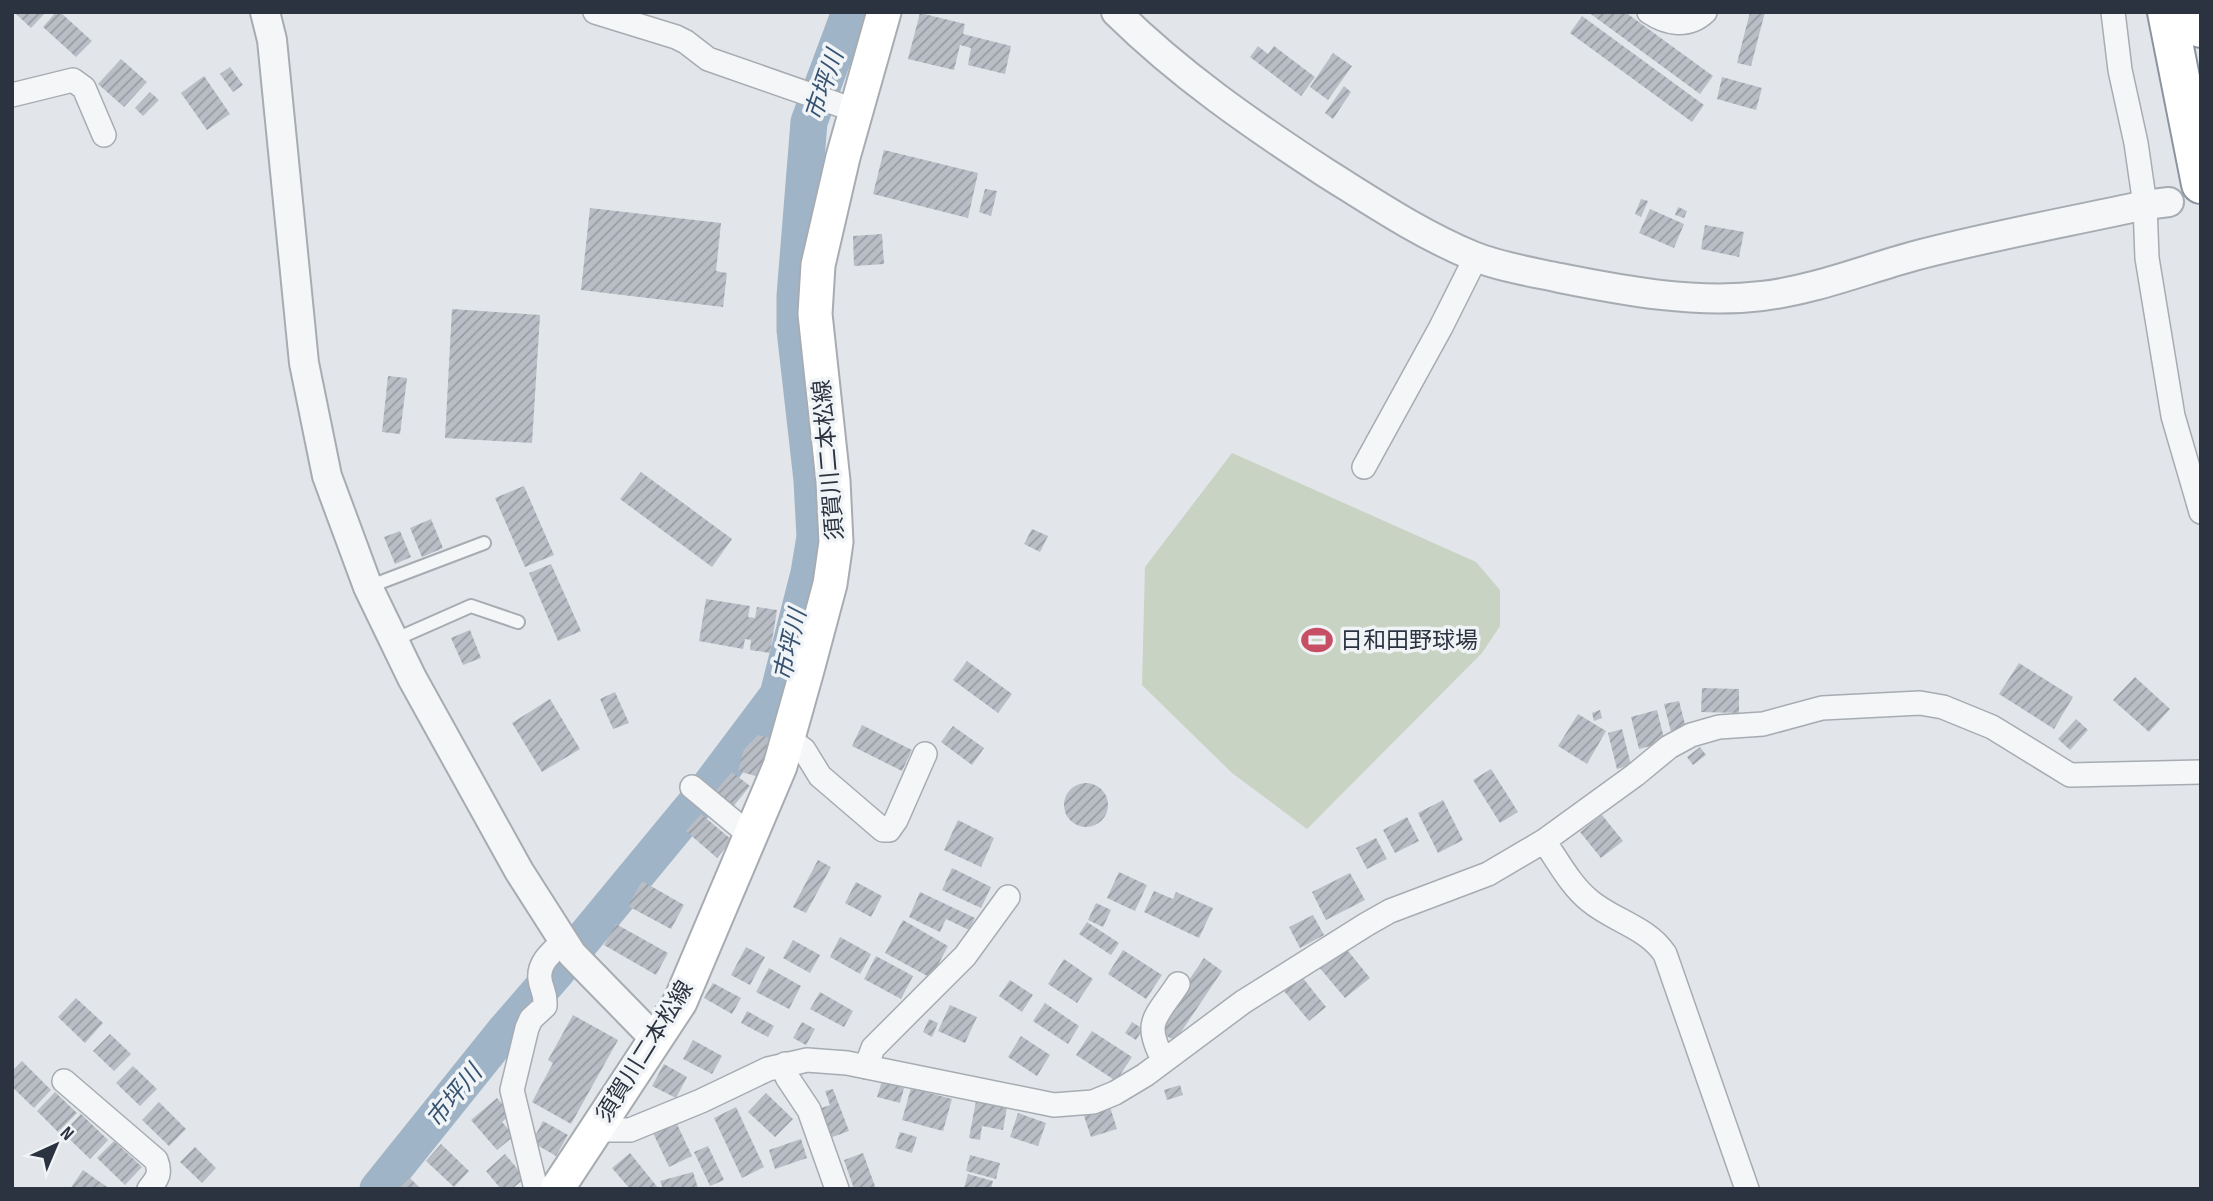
<svg xmlns="http://www.w3.org/2000/svg" width="2213" height="1201" viewBox="0 0 2213 1201" font-family="'Sofia Sans Condensed','Noto Sans JP',sans-serif">
<style>
.green{fill:#c8d3c3}
.lines{fill:none;stroke-linecap:round;stroke-linejoin:round}
.river{stroke:#9fb4c7;stroke-width:37}
.building{fill:url(#building-hatch)}
.service-casing{stroke:#a7acb3;stroke-width:16}
.minor-casing{stroke:#a7acb3;stroke-width:26}
.tertiary-casing{stroke:#a7acb3;stroke-width:32}
.secondary-casing{stroke:#a7acb3;stroke-width:37}
.motorway-casing{stroke:#8a939f;stroke-width:42}
.service{stroke:#f4f6f8;stroke-width:12}
.minor{stroke:#f4f6f8;stroke-width:23}
.tertiary{stroke:#f4f6f8;stroke-width:28}
.secondary{stroke:#fff;stroke-width:33}
.motorway{stroke:#fff;stroke-width:38}
.labels{text-anchor:middle;stroke-width:7;stroke-linejoin:round;paint-order:stroke}
.street-label{font-size:23px;fill:#2b3340;stroke:#f1f4f7}
.poi-label{font-size:23px;fill:#2b3340;stroke:#f1f4f7;text-anchor:start}
.water-label{font-size:24px;font-style:italic;fill:#375372;stroke:#f1f4f7}
</style>
<defs>
<pattern id="building-hatch" width="6" height="6" patternUnits="userSpaceOnUse" patternTransform="scale(1.75)"><rect width="6" height="6" fill="#b9bec6"/><path d="M-1 1l2-2M0 6l6-6M5 7l2-2" fill="none" stroke="#979ba2"/></pattern>
</defs>
<rect width="100%" height="100%" fill="#e2e5e9"/>
<path class="green" d="M1232,453L1476,562L1500,590V626L1482,653L1307,829L1232,773L1142,685L1145,567Z"/>
<g class="lines">
<path class="river" d="M378,1189L504,1032L557,971L709,787L778,695L809,573L815,537L812,480L795,330V296L809,122L850,12"/>
</g>
<path class="building" d="M14,12H46L31,28Z
M56,12H60L92,41L76,57L43,27Z
M1588,12H1625L1713,76L1700,94Z
M1750,12H1765L1751,66L1737,63Z
M920,13L965,24L963,34L1011,46L1005,74L968,65L971,48L960,45L954,70L908,59Z
M1582,16L1704,105L1692,122L1570,33Z
M1258,46L1268,54L1274,46L1315,77L1301,96L1250,57Z
M1333,53L1352,66L1328,100L1310,87Z
M121,59L147,82L124,107L98,84Z
M230,67L243,85L233,92L220,74Z
M204,76L230,114L207,130L181,93Z
M1722,77L1762,88L1756,110L1717,99Z
M1344,86L1351,92L1333,119L1325,113Z
M150,92L159,100L143,116L135,108Z
M884,150L978,173L968,218L873,194Z
M985,189L997,191L991,216L979,212Z
M1641,199L1648,201L1641,217L1635,214Z
M1678,207L1687,211L1684,218L1675,215Z
M590,208L721,223L716,271L727,273L723,307L581,290Z
M1650,209L1684,224L1674,248L1639,233Z
M1705,225L1744,232L1739,257L1701,249Z
M882,234L884,264L854,266L853,236Z
M452,309L540,315L532,443L445,438Z
M388,376L407,378L400,434L382,432Z
M641,472L732,539L712,567L620,499Z
M524,486L554,555L525,567L495,498Z
M431,519L443,548L422,557L410,528Z
M1032,529L1048,536L1040,552L1024,544Z
M400,531L411,557L395,564L384,537Z
M551,564L581,631L558,641L529,573Z
M706,599L750,606L748,617L755,618L757,607L777,610L770,653L750,650L751,640L745,639L743,649L699,641Z
M470,630L481,658L463,665L451,638Z
M967,661L1012,694L998,713L953,680Z
M2019,663L2073,697L2054,729L1999,694Z
M2135,677L2170,709L2149,732L2113,700Z
M1702,688L1739,689V713L1701,712Z
M615,692L629,723L613,729L600,699Z
M550,699L580,749L542,772L512,723Z
M1679,701L1687,732L1672,736L1664,704Z
M1600,710L1602,718L1594,721L1592,713Z
M1657,710L1665,742L1639,749L1631,717Z
M1578,714L1606,731L1587,764L1558,746Z
M2076,719L2088,730L2070,750L2058,739Z
M862,725L912,750L902,771L852,746Z
M953,726L984,748L972,765L941,742Z
M1622,729L1631,765L1617,769L1608,733Z
M758,735L770,738L759,777L738,771L744,749Z
M1700,747L1706,755L1693,765L1687,757Z
M1491,769L1518,812L1500,823L1473,780Z
M732,772L750,786L732,808L714,793Z
M1064 805a22 22 0 1 1 44 0a22 22 0 1 1-44 0Z
M1443,800L1463,840L1438,853L1418,813Z
M701,814L732,840L717,858L686,831Z
M1602,815L1623,841L1601,858L1580,832Z
M1407,817L1419,841L1395,853L1383,830Z
M958,820L994,838L981,867L944,850Z
M1376,838L1387,859L1367,869L1356,848Z
M818,860L831,867L806,913L793,907Z
M952,868L991,887L981,908L942,890Z
M1119,872L1147,885L1135,911L1107,898Z
M1350,873L1365,900L1326,920L1312,892Z
M642,881L684,905L671,929L628,906Z
M856,882L882,896L871,917L845,903Z
M1154,891L1173,899L1176,892L1213,908L1199,938L1144,912Z
M920,892L975,918L969,930L946,919L940,932L909,917Z
M1096,903L1111,910L1103,927L1088,920Z
M1313,915L1324,935L1300,948L1289,927Z
M903,920L948,946L931,978L885,953Z
M1087,922L1119,943L1111,955L1079,934Z
M616,924L668,953L656,975L604,945Z
M840,937L871,954L860,974L830,957Z
M793,940L820,955L810,973L783,958Z
M1344,946L1370,978L1345,998L1318,966Z
M746,947L765,957L750,985L731,975Z
M1123,950L1162,975L1146,999L1108,974Z
M876,956L913,976L901,999L864,979Z
M1204,958L1222,971L1175,1041L1162,1033L1161,1021Z
M1064,959L1093,979L1077,1003L1048,984Z
M769,968L801,986L789,1009L756,992Z
M1302,977L1326,1007L1309,1021L1284,991Z
M1010,980L1033,995L1022,1012L999,996Z
M713,983L741,998L732,1014L704,998Z
M820,992L853,1011L844,1027L810,1009Z
M76,998L103,1023L85,1043L58,1017Z
M1045,1003L1079,1026L1068,1044L1033,1021Z
M950,1005L977,1017L965,1043L938,1031Z
M747,1011L774,1026L768,1037L741,1023Z
M573,1015L618,1040L571,1124L532,1102L553,1063L548,1060Z
M929,1019L938,1023L932,1037L923,1032Z
M802,1022L815,1029L806,1045L793,1038Z
M1132,1022L1143,1029L1136,1040L1125,1033Z
M1092,1031L1132,1057L1116,1081L1076,1055Z
M110,1034L131,1054L114,1071L93,1051Z
M1021,1036L1050,1055L1037,1076L1008,1057Z
M693,1040L722,1056L712,1074L683,1059Z
M22,1061L51,1090L34,1108L12,1087V1071Z
M664,1064L687,1077L676,1098L652,1086Z
M133,1066L157,1089L140,1106L116,1083Z
M882,1081L904,1088L900,1103L877,1097Z
M1180,1085L1183,1095L1167,1100L1164,1090Z
M911,1088L952,1099L943,1131L902,1120Z
M833,1089L849,1131L827,1139L816,1110L830,1105L825,1091Z
M55,1092L77,1113L58,1132L37,1111Z
M766,1093L793,1119L775,1137L748,1112Z
M497,1098L511,1114L502,1122L514,1136L497,1150L471,1120Z
M976,1101L1007,1107L1003,1130L982,1126L980,1140L969,1138Z
M159,1102L186,1129L169,1146L142,1120Z
M736,1107L764,1167L742,1178L714,1118Z
M1110,1107L1117,1129L1091,1137L1084,1116Z
M1018,1113L1046,1123L1038,1146L1010,1137Z
M81,1114L108,1140L90,1159L63,1133Z
M543,1121L568,1135L556,1156L532,1142Z
M676,1122L692,1156L669,1167L653,1133Z
M900,1132L917,1137L912,1153L895,1148Z
M801,1139L807,1158L775,1169L769,1150Z
M114,1141L142,1167L125,1185L97,1158Z
M441,1144L469,1171L454,1187L426,1161Z
M708,1146L724,1180L710,1186L694,1152Z
M195,1147L216,1168L202,1183L180,1162Z
M630,1153L659,1189H630L612,1168Z
M863,1153L876,1189H854L844,1160Z
M505,1154L525,1178L512,1189H501L486,1171Z
M970,1155L1000,1163L996,1179L966,1171Z
M83,1170L110,1189H70Z
M693,1172L698,1188L663,1189L660,1181Z
M968,1174L993,1181L991,1189L964,1188Z
M409,1177L421,1189H398Z"/>
<g class="lines">
<defs>
<path id="service" d="M368,587L484,543
M394,640L471,606L518,622"/>
<path id="minor" d="M595,12L676,37L686,42L708,59L857,111
M1649,12C1667,24 1688,28 1705,12
M2113,12L2120,70L2136,143L2145,205L2147,258L2173,416L2201,512
M12,95L73,80L84,88L104,135
M1364,467L1441,327L1476,257
M788,738L804,750L820,776L883,830H889L896,820L925,754
M692,787L751,836
M1544,841C1558,861 1571,886 1590,901C1614,921 1647,927 1665,954L1747,1189
M1164,1061C1142,1021 1156,1018 1178,984
M785,1064L787,1077L809,1110L837,1189
M866,1067L873,1048L965,956L1008,897
M64,1081L156,1160C161,1173 158,1178 149,1189
M596,1130H630L701,1101L768,1069L807,1060L847,1063L1054,1105L1093,1102L1115,1093L1145,1075L1243,1002L1367,924L1390,911L1488,874L1544,841L1635,775L1669,747L1691,735L1719,727L1763,724L1822,708L1920,703L1943,707L1992,727L2070,775L2201,772
M536,1189L512,1090L527,1028L531,1019L545,1006C546,991 541,990 540,979C538,962 553,951 564,941"/>
<path id="tertiary" d="M265,12L272,40L304,363L327,476L368,587L412,678L519,871L572,954L655,1039
M1116,12C1180,75 1251,124 1326,173C1374,203 1420,234 1473,256C1500,267 1532,272 1560,278C1625,291 1695,304 1762,296C1814,290 1863,270 1914,256C1990,236 2068,222 2145,205L2169,202"/>
<path id="secondary" d="M557,1189L680,1002L780,766L807,670L830,584L836,542L833,481L815,314L818,265L843,157L884,12"/>
<path id="motorway" d="M2167,12L2201,184
M2198,12L2201,28"/>
</defs>
<use href="#service" class="service-casing"/>
<use href="#minor" class="minor-casing"/>
<use href="#tertiary" class="tertiary-casing"/>
<use href="#secondary" class="secondary-casing"/>
<use href="#motorway" class="motorway-casing"/>
<use href="#service" class="service"/>
<use href="#minor" class="minor"/>
<use href="#tertiary" class="tertiary"/>
<use href="#secondary" class="secondary"/>
<use href="#motorway" class="motorway"/>
</g>
<defs>
<symbol id="stadium-bare" viewBox="-9 -9 18 18"><path d="M0-5a6.5 5 0 1 0 0 10a6.5 5 0 1 0 0-10ZM-3.5-1.8h7v3.6h-7Z" fill="#c74f64" stroke="#f1f4f7" stroke-width="2.5" paint-order="stroke"/></symbol>
</defs>
<g fill-rule="evenodd">
<use href="#stadium-bare" x="1295" y="618" width="44" height="44"/>
</g>
<g class="labels">
<g class="street-label">
<text transform="translate(828 460) rotate(-95)" y="8">須賀川二本松線</text>
<text transform="translate(644 1051) rotate(-58)" y="8">須賀川二本松線</text>
</g>
<g class="poi-label">
<text x="1340" y="648">日和田野球場</text>
</g>
<g class="water-label">
<text transform="translate(824 85) rotate(-71)" y="8">市坪川</text>
<text transform="translate(790 645) rotate(-77)" y="8">市坪川</text>
<text transform="translate(454 1096) rotate(-51)" y="8">市坪川</text>
</g>
</g>
<rect width="2213" height="1201" fill="none" stroke="#2b3340" stroke-width="28"/>
<g transform="translate(56 1145) rotate(44)" stroke="#f1f4f7" stroke-width="5" paint-order="stroke">
<path d="M0-5L12 26L0 18L-12 26Z" fill="#2b3340"/>
<text y="-10" font-size="19" font-weight="bold" text-anchor="middle" fill="#2b3340">N</text>
</g>
</svg>
